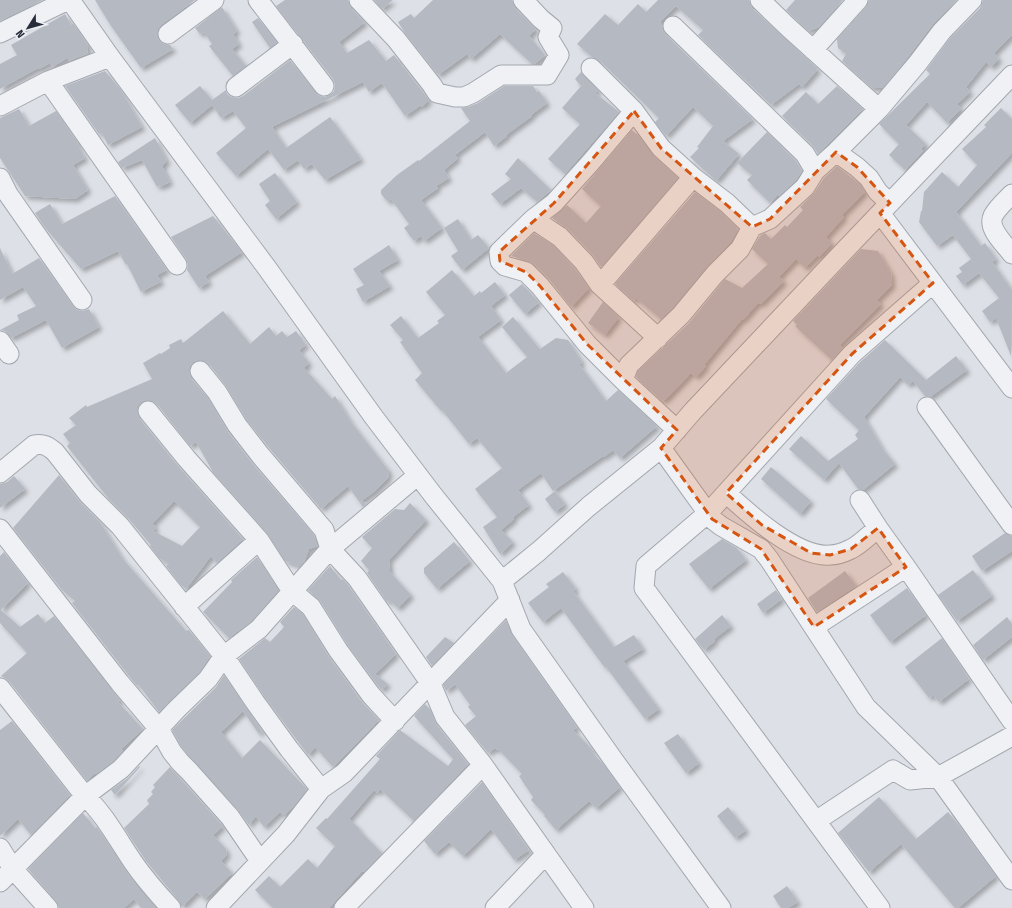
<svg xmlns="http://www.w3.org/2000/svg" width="1012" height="908" viewBox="0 0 1012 908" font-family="'Fira Sans Condensed',sans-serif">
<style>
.building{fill:#b5b9c2;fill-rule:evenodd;filter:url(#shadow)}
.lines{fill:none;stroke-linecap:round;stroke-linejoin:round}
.minor-casing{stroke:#a3a7af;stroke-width:21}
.minor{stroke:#eff1f4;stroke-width:19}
.marked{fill:#d55511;fill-opacity:0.2;stroke:#d55511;stroke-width:3;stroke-dasharray:8 5;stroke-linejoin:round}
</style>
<defs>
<filter id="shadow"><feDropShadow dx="3.5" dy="3.5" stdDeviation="2" flood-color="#0004"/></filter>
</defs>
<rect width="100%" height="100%" fill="#dde0e6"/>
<path class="building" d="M0,0H43L0,21Z
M95,0H195L161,25L158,29L157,36L159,41L164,44L170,45L173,49L141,68L111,26Z
M285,0H348L351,8L365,22L339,42L347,53L369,40L386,61L394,55L429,100L422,107L421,105L405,116L382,83L369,92L363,82L272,127L286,148L330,117L361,159L325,180L312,164L304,169L298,160L284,170L268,149L236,176L216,153L246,128L233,111L221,118L212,105L190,123L175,105L200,86L212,100L226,90L227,94L231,97L238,98L243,96L290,60L316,93L319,96L325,97L331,94L334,91L335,85L333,79L276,6Z
M374,0H393L382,9Z
M433,0H512L515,8L536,29L529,36L545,55L535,64H532L500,34L471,59L467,54L438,75L405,33L398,22L411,14L414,18Z
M658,0H749L752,8L818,69L802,87L799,84L771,105L698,35L703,30L676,6L660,22L662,25L663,29L665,34L753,119L723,141L739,154L716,181L690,157L699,148L697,147L713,126L693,107L666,136L655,122L659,118L599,60L592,57L577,44L605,14L618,25L638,4L646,12Z
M795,0H843L819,27L808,31L786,10Z
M869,0H957L933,24L908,57L883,88H872L842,61L846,54L838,48L837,39L866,7Z
M983,0H1012V35L994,53L999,59L991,67L986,62L966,87L970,92L957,104L961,109L947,123L927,102L906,125L926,144L921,149L923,151L905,170L889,155L899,144L879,124L930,74L926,70L950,38L980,8Z
M222,7L237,31L233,34L239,44L232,49L246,66L233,76L209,46L212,44L204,32L200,34L195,28Z
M65,14L71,25L73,23L88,45L87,54L68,61L69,57L52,67L50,63L39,69L38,68L0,89V64L17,55L11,45Z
M258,18L277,42L270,48L252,22Z
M105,71L121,90L142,127L108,145L102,133L99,134L65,86Z
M581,72L598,90L595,93L618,111V113L565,174L548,159L580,124L562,108L581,86L575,79Z
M504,86H533L537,92L539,91L547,103L531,115L532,116L506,135L507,136L494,146L485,132L455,155L458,158L444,170L449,178L436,186L438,188L421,200L442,228L424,241L421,236L414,241L404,228L409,224L391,199L388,202L381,194V190L397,175L418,160L419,161L470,121L461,108L468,107L478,103Z
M837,86L863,109L818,154L813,146L782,116L806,92L818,104Z
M1001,108L1012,119V153L956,212L981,246L985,243L996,259L992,262L1012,290L1011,356L996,318L990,322L982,311L999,298L979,273L963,285L956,276L962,272L959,268L971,259L953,235L937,246L919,222L921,211H922L924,192L942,172L958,187L977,165L962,149L986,127L984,125Z
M19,109L29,126L56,111L78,143L77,144L85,158L73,165L88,190L75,199L25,196L0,158V118Z
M632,130L639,136L654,156L678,178L601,267L592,254L568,229L552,218L567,205L586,223L601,206L582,189Z
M767,132L796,161L802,171L796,180L779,196L778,194L770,203L747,180L752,175L737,163Z
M155,138L167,161L162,166L170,182L160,187L159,185L157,187L142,160L122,168L118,162Z
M518,158L551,190L537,202L521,188L500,204L491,194L511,179L505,174Z
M837,166L861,185L865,192L842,215L844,217L826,237L832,243L819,257L818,255L805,268L796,259L779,277L784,281L761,304L758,303L743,320L742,319L704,365L706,366L696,377L691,373L666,399L662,401L636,377L638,371L689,323L725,279L742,288L768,264L752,249L760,236L765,233L771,239L785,225L787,227L803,210L800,207L814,193L824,178Z
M275,173L297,202L276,219L265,205L270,201L259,184Z
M695,192L720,211L738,229L731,242L707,267L673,308L663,317L660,318L636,298L634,301L615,284Z
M115,196L167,270L157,275L161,282L141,292L127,264L126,265L118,251L81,269L46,229L35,213L50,204L62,224Z
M213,216L242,252L205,276L209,282L199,288L187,270L188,264L186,259L171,237Z
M458,219L471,240L478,235L489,248L462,270L451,256L458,251L444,228Z
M534,233L553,245L575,269L589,288L571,307L549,279L534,264L529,261L511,256Z
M389,245L398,260L379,271L390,286L363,302L356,289L364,285L353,269Z
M0,248L12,274L39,258L73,306L77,310L83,311L89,309L99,327L62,348L46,320L11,338L5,331L0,330L19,320L17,315L36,306L23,287L0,300Z
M861,249L878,251L891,273L892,285L877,300L881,304L840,345L843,348L832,360L795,326L797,325L793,321Z
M452,270L474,296L480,291L481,293L495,282L505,295L491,306L501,320L478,337L506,373L527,357L502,327L513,317L540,349L556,338L568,340L582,362L579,364L606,401L618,390L657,426L620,458L613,450L604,457L603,456L553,491L541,473L518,490L529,505L513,517L514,519L501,530L513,542L500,554L483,527L497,517L475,489L502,468L477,438L469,444L442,410L441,411L415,380L422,373L400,342L403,340L390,325L401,316L418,338L439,323L437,321L445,315L426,292Z
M522,284L539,302L525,314L509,295Z
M603,302L619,317L605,335L588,323Z
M223,311L250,344L269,327L276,336L282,331L287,337L296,331L306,345L299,350L309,363L304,368L332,399L335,396L351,422L389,471L388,478L375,491L360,502L367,503L363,507L348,486L321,509L270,449L246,419L226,386L209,364L204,361L199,360L193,362L190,367L189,373L191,378L208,398L228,432L252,463L314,535L318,546L309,549L304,562L300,566L285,561L267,533L213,472L196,442L190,446L157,404L152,401L146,400L141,403L138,407L137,413L139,418L178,466L243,539L217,563L211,556L186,589L181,585L166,566L169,563L159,558L150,546L151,545L129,519L108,498L67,446L70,443L63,434L76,425L69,418L86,405L87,407L152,379L143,363L160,353L161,354L170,348L169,345L181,339L183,343ZM174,501L200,527L182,546L153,531L156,527L152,524Z
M885,340L926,380L956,356L967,370L930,397L925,396L913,381L908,385L900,377L864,417L882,448L895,464L863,490L858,489L839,463L824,480L789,449L801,436L828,461L858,439L855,435L859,430L826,399L859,363Z
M771,467L811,501L800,514L761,479Z
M59,475L79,501L100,522L122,558L186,631L189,630L210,656L200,672L159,712L138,684L137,686L129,676L72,603L75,601L62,590L13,528Z
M14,476L25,489L0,508V484L7,482Z
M555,491L565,504L555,512L545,499Z
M410,503L426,520L389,560L390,572L411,595L398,608L389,600L387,602L367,573L369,570L361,561L372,548L362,537L395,509L404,510Z
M1005,533L1012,536V551L982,571L972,556Z
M722,539L737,548L746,560L709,589L689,564Z
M454,542L470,561L437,589L424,573V568Z
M4,552L28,583L1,610L20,627L38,614L45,623L54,616L120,700L118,702L143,729L121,749L123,751L114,761L96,774L95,773L87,781L9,681L1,676L27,653L0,623V556Z
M257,557L279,590L252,621L229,638L203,612L232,582L231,580Z
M330,566L341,580L343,579L348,585L396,654L375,674L388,684L381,690L347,644L320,601L308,590Z
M973,570L992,596L957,621L938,595Z
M845,571L856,586L817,612L808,598Z
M563,572L576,589L573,591L614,647L634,635L643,649L623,661L659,709L645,719L606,667L605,668L561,608L543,622L528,603L549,587L546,584Z
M907,588L926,615L890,642L870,615Z
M776,590L782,599L763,613L757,604Z
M294,607L303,614L329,657L362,702L379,720L333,767L315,747L308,755L264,696L239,659L265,638L270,642L284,627L280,622Z
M722,615L731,626L714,639L715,641L704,650L695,639Z
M1007,617L1012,624V637L983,660L973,645Z
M506,620L512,635L577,727L573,730L593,750L591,751L604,765L620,787L596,808L589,801L556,830L544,816L545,815L531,800L533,797L519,776L522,774L498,749L497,750L495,748L488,753L465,725L476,716L468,707L470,705L455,684L446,691L443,685Z
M445,637L454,643L432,666L426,657Z
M942,638L969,679L939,702L933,695L929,698L905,667Z
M224,675L262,731L259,734L243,711L221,732L242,758L260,740L307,789L295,805L284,815L280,812L264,827L256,816L249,825L238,810L188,755L181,746L172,730L216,687Z
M425,704L430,709L436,724L468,764L414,821L380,789L377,793L374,790L349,819L360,829L359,830L382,853L364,872L362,871L329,908H273L255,890L269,876L280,887L308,859L317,868L335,846L316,828L326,818L327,819L380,759L376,756L400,730L448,766L453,759L414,716Z
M12,721L70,795L31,835L18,819L0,836V730Z
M678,734L699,763L686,773L664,743Z
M139,766L140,767L115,795L111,790L128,778Z
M170,767L223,826L213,835L226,849L227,855L221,861L232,873L205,899L197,892L182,907L179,901L146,861L124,828L149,804L147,800L153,794L151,792L155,787L153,785Z
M482,782L529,850L514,860L491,829L463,856L449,842L435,854L424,841Z
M879,797L916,839L948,812L961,828L996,876L958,908H955L901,844L869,872L838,833Z
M728,807L746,830L735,838L717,816Z
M83,813L95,828L97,827L128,874L155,906L153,908H141L134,899L124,908H59L56,901L28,869Z
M787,886L798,902L788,908H781L773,896Z"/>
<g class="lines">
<defs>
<path id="minor" d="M70,0L110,57L267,268L373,416L433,495L502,581L521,629L615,762L721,908
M258,0L324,86
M359,0L396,39L432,85L437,93L455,97H464L473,93L501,75H547L559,55L548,37L552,28L541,19L523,0
M760,0L789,28L879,109
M673,26L805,154L815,171
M0,33L68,0
M168,34L214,0
M813,50L858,0
M591,68L634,111L661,148L693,177L727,203L752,227
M48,81L177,265
M236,87L293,44
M0,106L48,81L110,57
M634,111L591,162L554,203L533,219L499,252L500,261L505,266L526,272L540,286L587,344L623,380L677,430
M836,152L857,167L869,178L878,192L890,203
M0,178L8,194L82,300
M1012,194C1006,200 997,208 993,216C987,229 1005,244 1012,254
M880,213L1012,388
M533,219L560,237L584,262L600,285L658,338
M600,285L693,177
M0,341L9,354
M200,371L217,392L237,425L261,456L324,530L330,549L357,578L431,684L445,717L483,765L584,908
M623,380L629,365L681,315L715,274L740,249L752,227L770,219L805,187L815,171L836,152L879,109L917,64L942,31L972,0
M927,407L1012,525
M148,411L187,459L259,540L292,591L311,607L338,650L371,695L395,721
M661,448L712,519L721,526L761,549L769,559L866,707L938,777L1012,880
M0,473L34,445C43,443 48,446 55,452L88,494L120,526L224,656L255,702L289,749L321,789
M726,493C749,514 797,558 830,555C836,555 845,552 851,549C860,545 869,535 878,528
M860,500L878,528L906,567L1012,721
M0,529L120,683L159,729L172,752L180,762L189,771L230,817L260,861
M502,581L539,551L588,507L661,448L693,411L844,251L1012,75
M184,607L259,540
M814,627L906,567
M0,688L85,796C105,815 118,840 133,862C144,878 157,893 171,908
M816,821L893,770L910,780L938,777L1012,736
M0,848L13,869L48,908
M0,882L85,796L121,769L176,710L208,679L224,656L259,629L330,549L418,475
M216,908L286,834L321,789L344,773L510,600
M344,908L483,765
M495,908L546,854
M880,908L644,588L646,566L708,513L852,354L933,283"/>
</defs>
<use href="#minor" class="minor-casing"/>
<use href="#minor" class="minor"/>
</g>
<path class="marked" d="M634,111L661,148L752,227L770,219L836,152L857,167L890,203L880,213L933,283L852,354L726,493L762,525L811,553L830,555L851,549L878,528L906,567L814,627L761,549L712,519L661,448L677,430L587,344L540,286L526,272L500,261L499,252L554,203Z"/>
<g transform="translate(28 28) rotate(233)" stroke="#eceff4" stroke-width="3" paint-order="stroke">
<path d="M0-3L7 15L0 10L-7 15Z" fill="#282d3b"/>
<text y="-6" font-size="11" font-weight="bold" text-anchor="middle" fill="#282d3b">N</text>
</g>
</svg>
